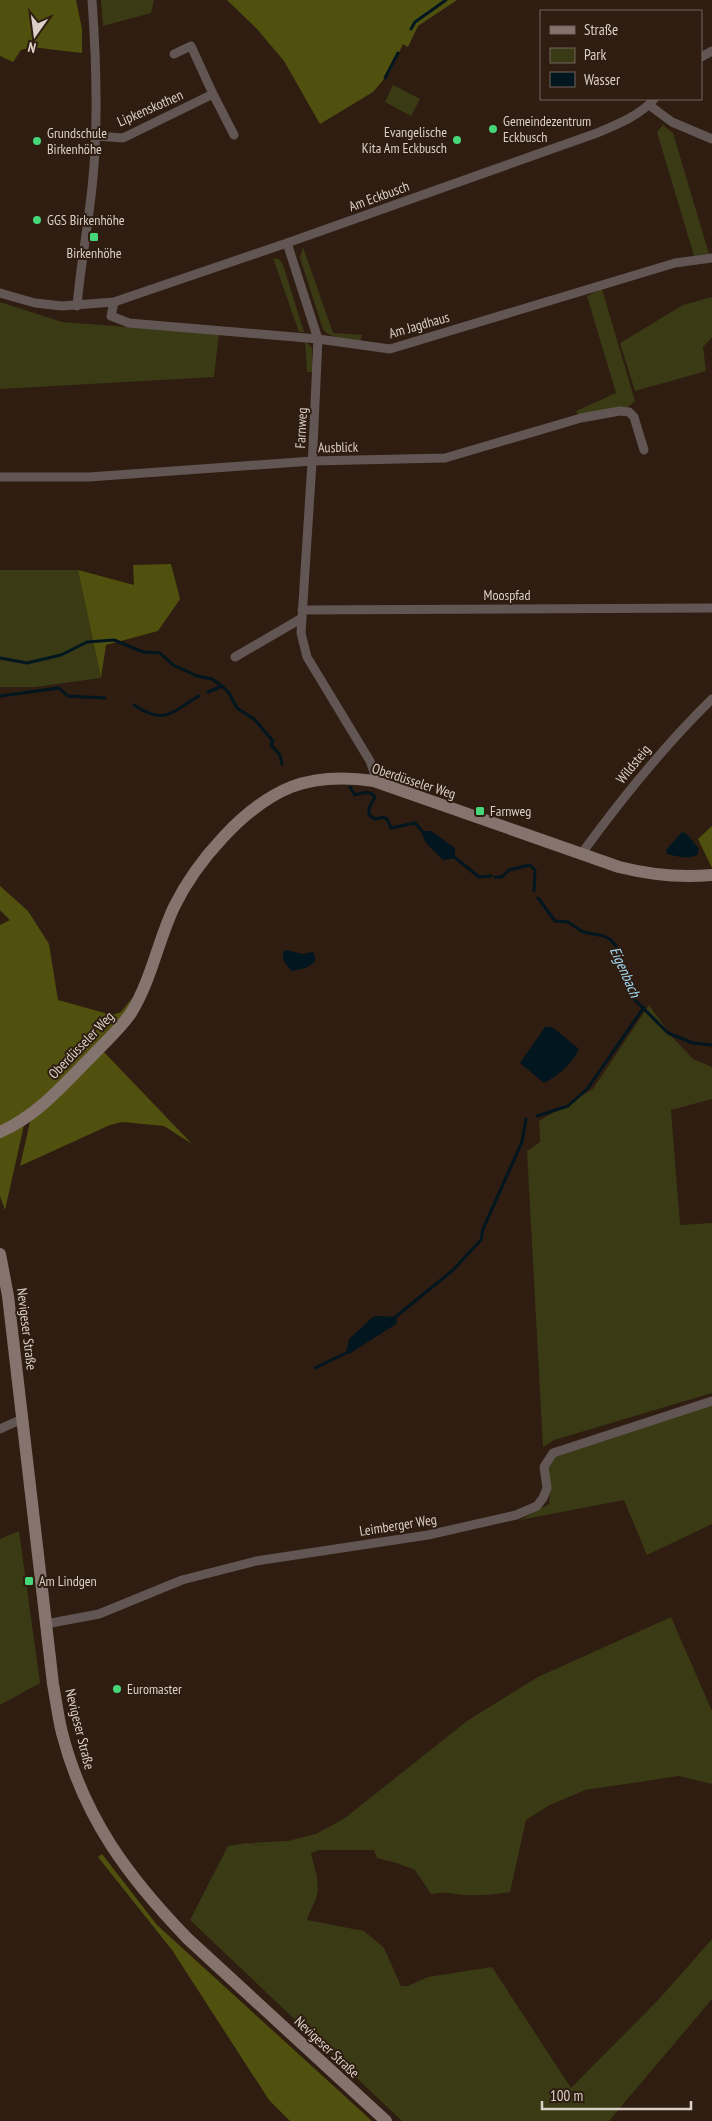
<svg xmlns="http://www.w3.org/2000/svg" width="712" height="2121" viewBox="0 0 712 2121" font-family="'PT Sans Narrow',sans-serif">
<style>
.green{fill:#3a3b15}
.forest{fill:#50510f}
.water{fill:#02161f}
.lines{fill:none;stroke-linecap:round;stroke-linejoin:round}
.stream{stroke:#02161f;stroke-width:3}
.street{stroke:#615653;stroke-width:9}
.secondary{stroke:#85736e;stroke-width:12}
.poi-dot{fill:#46d779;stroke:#2e1d10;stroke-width:2}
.labels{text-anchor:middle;stroke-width:4;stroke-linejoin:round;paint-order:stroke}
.street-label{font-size:14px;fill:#dbd0c8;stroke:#2e1d10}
.poi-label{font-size:14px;fill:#dbd0c8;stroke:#2e1d10;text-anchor:start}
.water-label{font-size:15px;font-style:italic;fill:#a3d9f6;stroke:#2e1d10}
</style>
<rect width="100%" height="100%" fill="#2e1d10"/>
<path class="green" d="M101,0H154L151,13L103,26Z
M393,85L420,99L411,116L385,102Z
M663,125L673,133L709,254L694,256L657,132Z
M303,247L333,333L362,335L360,341C349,339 330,339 323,329L300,258Z
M273,258L279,259L283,265L304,332H299Z
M602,289L635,401L628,407L578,416L576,411L616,393L587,296Z
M712,297V337L703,347L706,371L635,391L620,343L683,305Z
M0,302L62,322L219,334L214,377L0,389Z
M305,341L312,348L313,372H307Z
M0,570H78L101,678L35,687H0Z
M649,1005L672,1037L693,1059L712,1067V1099L671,1110L680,1225L712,1223V1393L554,1440L543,1447L527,1151L540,1142L539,1121L593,1089Z
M712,1403V1524L647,1555L624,1500L520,1520L549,1504L550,1486L547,1471L559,1452Z
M19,1531L40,1683L0,1705V1539Z
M671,1617L712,1711V1784L679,1776L585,1790L548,1806L526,1820L510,1892C496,1894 481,1896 466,1895C451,1894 447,1891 431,1894L415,1870L397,1863L377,1858L374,1850H319L311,1853C314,1867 321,1883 316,1898C314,1905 309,1912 307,1920L364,1931L384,1948L401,1986H408L428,1977L492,1967L571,2088L660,1998L712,1939V1999L609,2121H402L190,1920L228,1846L246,1843L273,1847L250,1843L288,1841L316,1834L345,1818L467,1721L538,1677Z"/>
<path class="forest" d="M0,0H76L82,29V53L31,47L21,50L13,62L0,56Z
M227,0H457L418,26L408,47L403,44L390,72L373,92L320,124L284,61L257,29Z
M171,564L180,599L158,631L106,645L101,678L78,570L134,585L133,565Z
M712,826V868L698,839Z
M0,886L28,911L49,944L58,1000L112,1015L121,1012L133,997L124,1015L35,1106L0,1127V925L10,920L0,910Z
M103,1051L192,1144L164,1126L122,1122L110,1125L20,1166L30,1122Z
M24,1125L5,1210L0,1196V1138Z
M102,1854L157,1925L372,2121H290L269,2100L172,1950L98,1857Z"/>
<path class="water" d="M421,831H431L455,848V858L443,860L426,843Z
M682,832L687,834L699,849L697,855C689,860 676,856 667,854L666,850Z
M287,950L302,954L313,952L315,956V962L306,968L292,971C285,964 281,960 284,951Z
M545,1027H552L579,1049C573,1063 558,1076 544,1083L520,1063Z
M382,1316L395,1317L397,1320L396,1324L349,1354L346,1353L349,1339L373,1317Z"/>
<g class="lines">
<path class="stream" d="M411,29L415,22L446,0
M385,78L398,53
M0,658L27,663L61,655L87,642L114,640L143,652L160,653L173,665L197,676L212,679L222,686
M208,692L222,686L229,693L237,708L255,720L273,741L271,745L280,755L282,764
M0,696L59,688L68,696L105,698
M134,705C165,726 171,712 199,696
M350,787L355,795C362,793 370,790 375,797L369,808V815L375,819L383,817L387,819L391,828L415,823L423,832
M453,856L479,877L491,876
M495,877H502L509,870L530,865L535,870L534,891
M538,898L555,921L568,922L583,932L604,936L611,940L616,946L621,967L627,975L634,999L668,1033L693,1043L712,1045
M537,1116L568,1106L588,1088L644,1007
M393,1319L453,1270L481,1240L483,1229L522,1142L526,1119
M315,1368L348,1352"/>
<path class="street" d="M701,57L712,51
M213,94L234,135
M649,105L672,122L712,139
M96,136L123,138L213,94L191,46L174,54
M287,243L318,339L313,447L301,633L307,657L370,761L374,772V781
M0,293L35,303L62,306L114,302L287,243L597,133C616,125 641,115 654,99
M114,302L111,316L129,323L318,339L390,349L675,263L712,258
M77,306C81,259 91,212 94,165C98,110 96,55 92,0
M0,477H89L312,461L445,458L581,418L620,411L629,412L634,417L644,450
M302,610L712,608
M235,657L302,618
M582,853C622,798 663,747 712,699
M0,1429L22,1419
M46,1624L99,1614L182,1580L256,1561L428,1535L516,1515L537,1506L543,1498L547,1488L544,1467L553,1453L712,1401"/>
<path class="secondary" d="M0,1132C37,1116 62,1086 90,1058C104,1043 120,1029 131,1013C151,981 158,941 174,907C196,862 244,806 291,787C317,777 347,777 374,781L619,867C651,875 680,878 712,875
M0,1254L8,1296L53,1684C56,1700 58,1717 62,1733C84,1818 128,1877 188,1939L386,2121"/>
</g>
<g class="poi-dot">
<circle cx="493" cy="129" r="5"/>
<circle cx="457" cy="140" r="5"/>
<circle cx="37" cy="141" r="5"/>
<circle cx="37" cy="220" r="5"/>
<rect x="89" y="232" width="10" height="10" rx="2.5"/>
<rect x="475" y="806" width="10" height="10" rx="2.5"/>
<rect x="24" y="1576" width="10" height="10" rx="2.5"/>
<circle cx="117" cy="1689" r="5"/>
</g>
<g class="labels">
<g class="street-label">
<text transform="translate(150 108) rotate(-24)" y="5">Lipkenskothen</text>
<text transform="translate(379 196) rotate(-20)" y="5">Am Eckbusch</text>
<text transform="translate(419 325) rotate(-16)" y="5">Am Jagdhaus</text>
<text transform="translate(301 428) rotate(-87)" y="5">Farnweg</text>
<text transform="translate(338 447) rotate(-1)" y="5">Ausblick</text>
<text x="507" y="600">Moospfad</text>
<text transform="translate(633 764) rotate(-51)" y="5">Wildsteig</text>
<text transform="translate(414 781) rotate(18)" y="5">Oberdüsseler Weg</text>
<text transform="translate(81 1045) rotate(-46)" y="5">Oberdüsseler Weg</text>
<text transform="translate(27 1329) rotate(83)" y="5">Nevigeser Straße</text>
<text transform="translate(398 1525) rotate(-9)" y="5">Leimberger Weg</text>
<text transform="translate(80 1729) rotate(76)" y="5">Nevigeser Straße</text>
<text transform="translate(327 2047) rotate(43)" y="5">Nevigeser Straße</text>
</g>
<g class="poi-label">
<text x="503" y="126">Gemeindezentrum<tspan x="503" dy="16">Eckbusch</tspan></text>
<text x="447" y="137" text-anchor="end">Evangelische<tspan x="447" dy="16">Kita Am Eckbusch</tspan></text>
<text x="47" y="138">Grundschule<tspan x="47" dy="16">Birkenhöhe</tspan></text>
<text x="47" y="225">GGS Birkenhöhe</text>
<text x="94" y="258" text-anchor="middle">Birkenhöhe</text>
<text x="490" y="816">Farnweg</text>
<text x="39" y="1586">Am Lindgen</text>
<text x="127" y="1694">Euromaster</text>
</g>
<g class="water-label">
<text transform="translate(625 972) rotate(66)" y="5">Eigenbach</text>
</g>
</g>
<rect x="540" y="10" width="162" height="90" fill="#2e1d10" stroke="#73655a"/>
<rect x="550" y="26" width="25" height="8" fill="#85736e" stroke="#73655a"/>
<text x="584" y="35" font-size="15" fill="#dbd0c8">Straße</text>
<rect x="550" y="48" width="25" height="15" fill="#3a3b15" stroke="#73655a"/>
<text x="584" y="60" font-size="15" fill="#dbd0c8">Park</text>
<rect x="550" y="72" width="25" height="15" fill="#02161f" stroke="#73655a"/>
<text x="584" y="85" font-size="15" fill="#dbd0c8">Wasser</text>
<g transform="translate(35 35) rotate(194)" stroke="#2e1d10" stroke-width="4" paint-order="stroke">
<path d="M0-4L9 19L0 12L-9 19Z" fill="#dbd0c8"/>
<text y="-8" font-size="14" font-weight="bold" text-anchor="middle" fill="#dbd0c8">N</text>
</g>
<path d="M542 2101v8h149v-8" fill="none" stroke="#dbd0c8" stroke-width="2.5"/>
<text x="550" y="2101" font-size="15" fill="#dbd0c8" stroke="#2e1d10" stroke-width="4" paint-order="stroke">100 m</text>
</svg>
